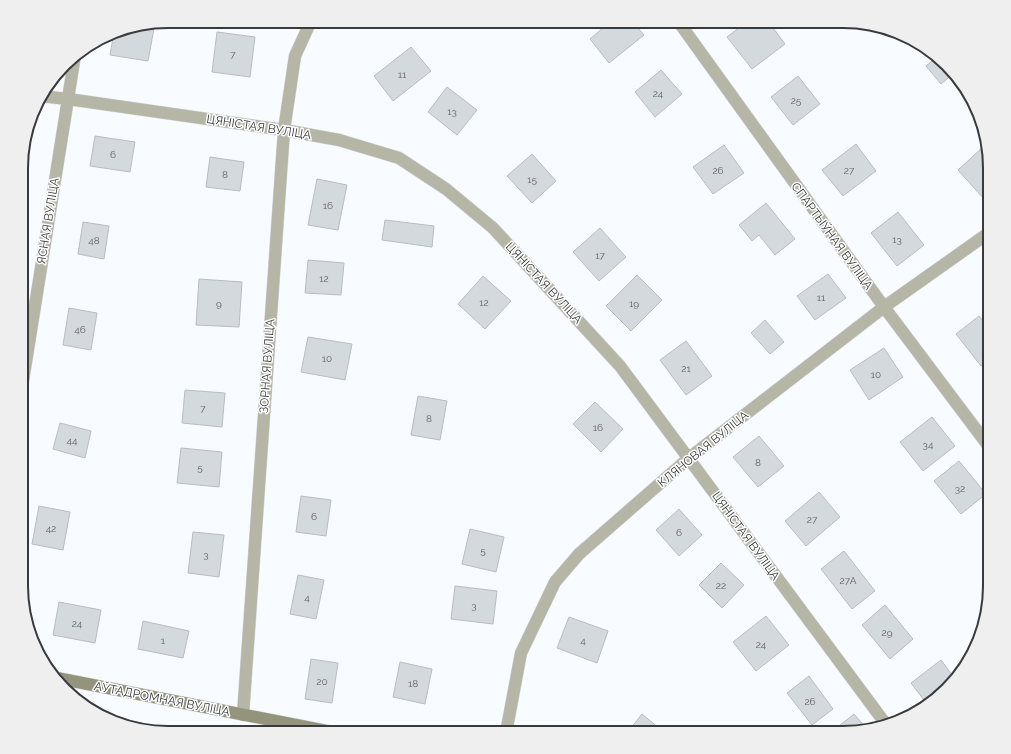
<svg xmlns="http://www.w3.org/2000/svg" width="1011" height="754" viewBox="0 0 1011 754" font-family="Raleway,sans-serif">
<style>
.building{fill:#d4d9dd;stroke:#b9bdc1}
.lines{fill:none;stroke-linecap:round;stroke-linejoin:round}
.street-casing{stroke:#d6d8dc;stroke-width:13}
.secondary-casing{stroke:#d6d8dc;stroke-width:13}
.street{stroke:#b5b6a5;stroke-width:12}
.secondary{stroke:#93947b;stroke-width:12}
.labels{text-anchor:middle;stroke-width:3;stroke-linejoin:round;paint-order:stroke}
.number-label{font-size:10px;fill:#606264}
.street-label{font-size:12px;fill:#393a3c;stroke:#fff}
.rim{fill:none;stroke:#393a3c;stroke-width:2}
</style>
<rect width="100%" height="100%" fill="#f8fbff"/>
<path class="building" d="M611,21H632L644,35L609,63L590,39Z
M748,21H768L785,44L752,69L727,37Z
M155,23L148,61L110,55L114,32L120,29Z
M217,32L255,37L250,77L212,72Z
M411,47L431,71L393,101L374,76Z
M938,56L953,74L941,84L926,66Z
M661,70L682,94L655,117L635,92Z
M798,76L820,104L793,125L771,97Z
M447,87L477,110L457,135L428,112Z
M95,136L135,142L130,172L90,166Z
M25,139H27L22,166V148Z
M856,144L876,171L843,196L822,170Z
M724,145L744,173L713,194L693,167Z
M984,146L990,167V194L984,199L958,170Z
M532,154L556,181L532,203L507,176Z
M210,157L244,162L240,191L206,187Z
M317,179L347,185L338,230L308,225Z
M766,203L795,239L775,255L759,235L752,241L739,225Z
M898,212L924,245L897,266L871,233Z
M385,220L434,226L432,247L382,240Z
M83,222L109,226L104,259L78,254Z
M600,228L626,257L599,281L573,252Z
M308,260L344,263L341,295L305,293Z
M828,274L846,298L815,320L797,296Z
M637,275L662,300L631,331L606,306Z
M483,276L511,301L485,329L458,304Z
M199,279L242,282L239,327L196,325Z
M69,308L97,313L91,350L63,345Z
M979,316L990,329V359L981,366L956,334Z
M765,320L784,342L770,354L751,333Z
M308,337L352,344L345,380L301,372Z
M686,341L712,376L686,395L660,360Z
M884,348L903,377L869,400L850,370Z
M185,390L225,393L222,427L182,423Z
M418,396L447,401L440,440L411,435Z
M595,402L623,429L601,452L573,424Z
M932,417L955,446L923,471L900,442Z
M60,423L91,431L85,458L53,449Z
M759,436L784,466L758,487L733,457Z
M181,448L222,452L219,487L177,483Z
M959,461L986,494L961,514L934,481Z
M819,492L840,517L806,546L785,521Z
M301,496L331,500L326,536L296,532Z
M39,506L70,512L63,550L32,544Z
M679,509L702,535L679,556L656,530Z
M470,529L504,537L496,572L462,564Z
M193,532L224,535L219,577L188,573Z
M844,551L875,591L852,609L821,569Z
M721,563L744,585L722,608L699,585Z
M298,575L324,580L316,619L290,614Z
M455,586L497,591L493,624L451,619Z
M59,602L101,610L95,643L53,635Z
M885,605L913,639L890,659L862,625Z
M766,616L789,645L756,671L733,642Z
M569,617L608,631L597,663L557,648Z
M143,621L189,631L183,658L138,649Z
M311,659L338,663L332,703L305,699Z
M941,660L956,680L954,683L927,704L911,683Z
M400,662L432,669L425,704L393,697Z
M809,676L833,709L812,725L787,693Z
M642,714L665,733H627Z
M854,714L866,728L843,733H830Z
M116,717L145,724L144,729L114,723Z
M177,728L208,733H177Z"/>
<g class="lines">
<defs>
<path id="street" d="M678,21L884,307L990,448
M40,96L68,99L284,130L339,140L399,158L446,189L493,228L620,366L885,723
M22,387L75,55
M243,715L284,130L295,56L311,21
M506,733L521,653L555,582L579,554L689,458L884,307L990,232"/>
<path id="secondary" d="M57,678L337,733"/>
</defs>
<use href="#street" class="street-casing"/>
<use href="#secondary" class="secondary-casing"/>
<use href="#street" class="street"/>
<use href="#secondary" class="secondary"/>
</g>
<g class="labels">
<g class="number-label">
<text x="233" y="58">7</text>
<text x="402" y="78">11</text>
<text x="658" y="97">24</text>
<text x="796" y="104">25</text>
<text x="452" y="115">13</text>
<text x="113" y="158">6</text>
<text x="718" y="174">26</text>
<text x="849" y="174">27</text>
<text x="225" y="178">8</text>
<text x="532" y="183">15</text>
<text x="328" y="209">16</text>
<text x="897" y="243">13</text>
<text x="94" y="244">48</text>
<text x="600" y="259">17</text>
<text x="324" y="282">12</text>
<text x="821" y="301">11</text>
<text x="484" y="306">12</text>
<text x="219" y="307">9</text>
<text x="634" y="307">19</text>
<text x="80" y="333">46</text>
<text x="327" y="362">10</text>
<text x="686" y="372">21</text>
<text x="876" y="378">10</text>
<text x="203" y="412">7</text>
<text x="429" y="422">8</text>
<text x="598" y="431">16</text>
<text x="72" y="444">44</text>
<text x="928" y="448">34</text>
<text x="758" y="466">8</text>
<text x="200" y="471">5</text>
<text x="960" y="492">32</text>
<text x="314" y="520">6</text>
<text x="812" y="523">27</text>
<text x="51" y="532">42</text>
<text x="679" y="536">6</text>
<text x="483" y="554">5</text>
<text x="206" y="558">3</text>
<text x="848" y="584">27А</text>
<text x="721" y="589">22</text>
<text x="307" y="601">4</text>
<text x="474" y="609">3</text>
<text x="77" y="627">24</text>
<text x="887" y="636">29</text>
<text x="163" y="644">1</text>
<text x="583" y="644">4</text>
<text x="761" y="648">24</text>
<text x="322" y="685">20</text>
<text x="413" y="687">18</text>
<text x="810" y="705">26</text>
</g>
<g class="street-label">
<text transform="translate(259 127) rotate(9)" y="4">ЦЯНІСТАЯ ВУЛІЦА</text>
<text transform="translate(48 221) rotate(-81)" y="4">ЯСНАЯ ВУЛІЦА</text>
<text transform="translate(832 236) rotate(54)" y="4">СПАРТЫЎНАЯ ВУЛІЦА</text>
<text transform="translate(544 283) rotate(47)" y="4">ЦЯНІСТАЯ ВУЛІЦА</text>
<text transform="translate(267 366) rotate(-86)" y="4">ЗОРНАЯ ВУЛІЦА</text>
<text transform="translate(703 449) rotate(-39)" y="4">КЛЯНОВАЯ ВУЛІЦА</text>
<text transform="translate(746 536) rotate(54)" y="4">ЦЯНІСТАЯ ВУЛІЦА</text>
<text transform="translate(162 699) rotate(11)" y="4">АЎТАДРОМНАЯ ВУЛІЦА</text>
</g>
</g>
<path d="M0 0H1011V754H0ZM168 28H843A140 140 0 0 1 983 168V586A140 140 0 0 1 843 726H168A140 140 0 0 1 28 586V168A140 140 0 0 1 168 28Z" fill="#efefef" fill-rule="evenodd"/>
<path class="rim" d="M168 28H843A140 140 0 0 1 983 168V586A140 140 0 0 1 843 726H168A140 140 0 0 1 28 586V168A140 140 0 0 1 168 28Z"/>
</svg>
